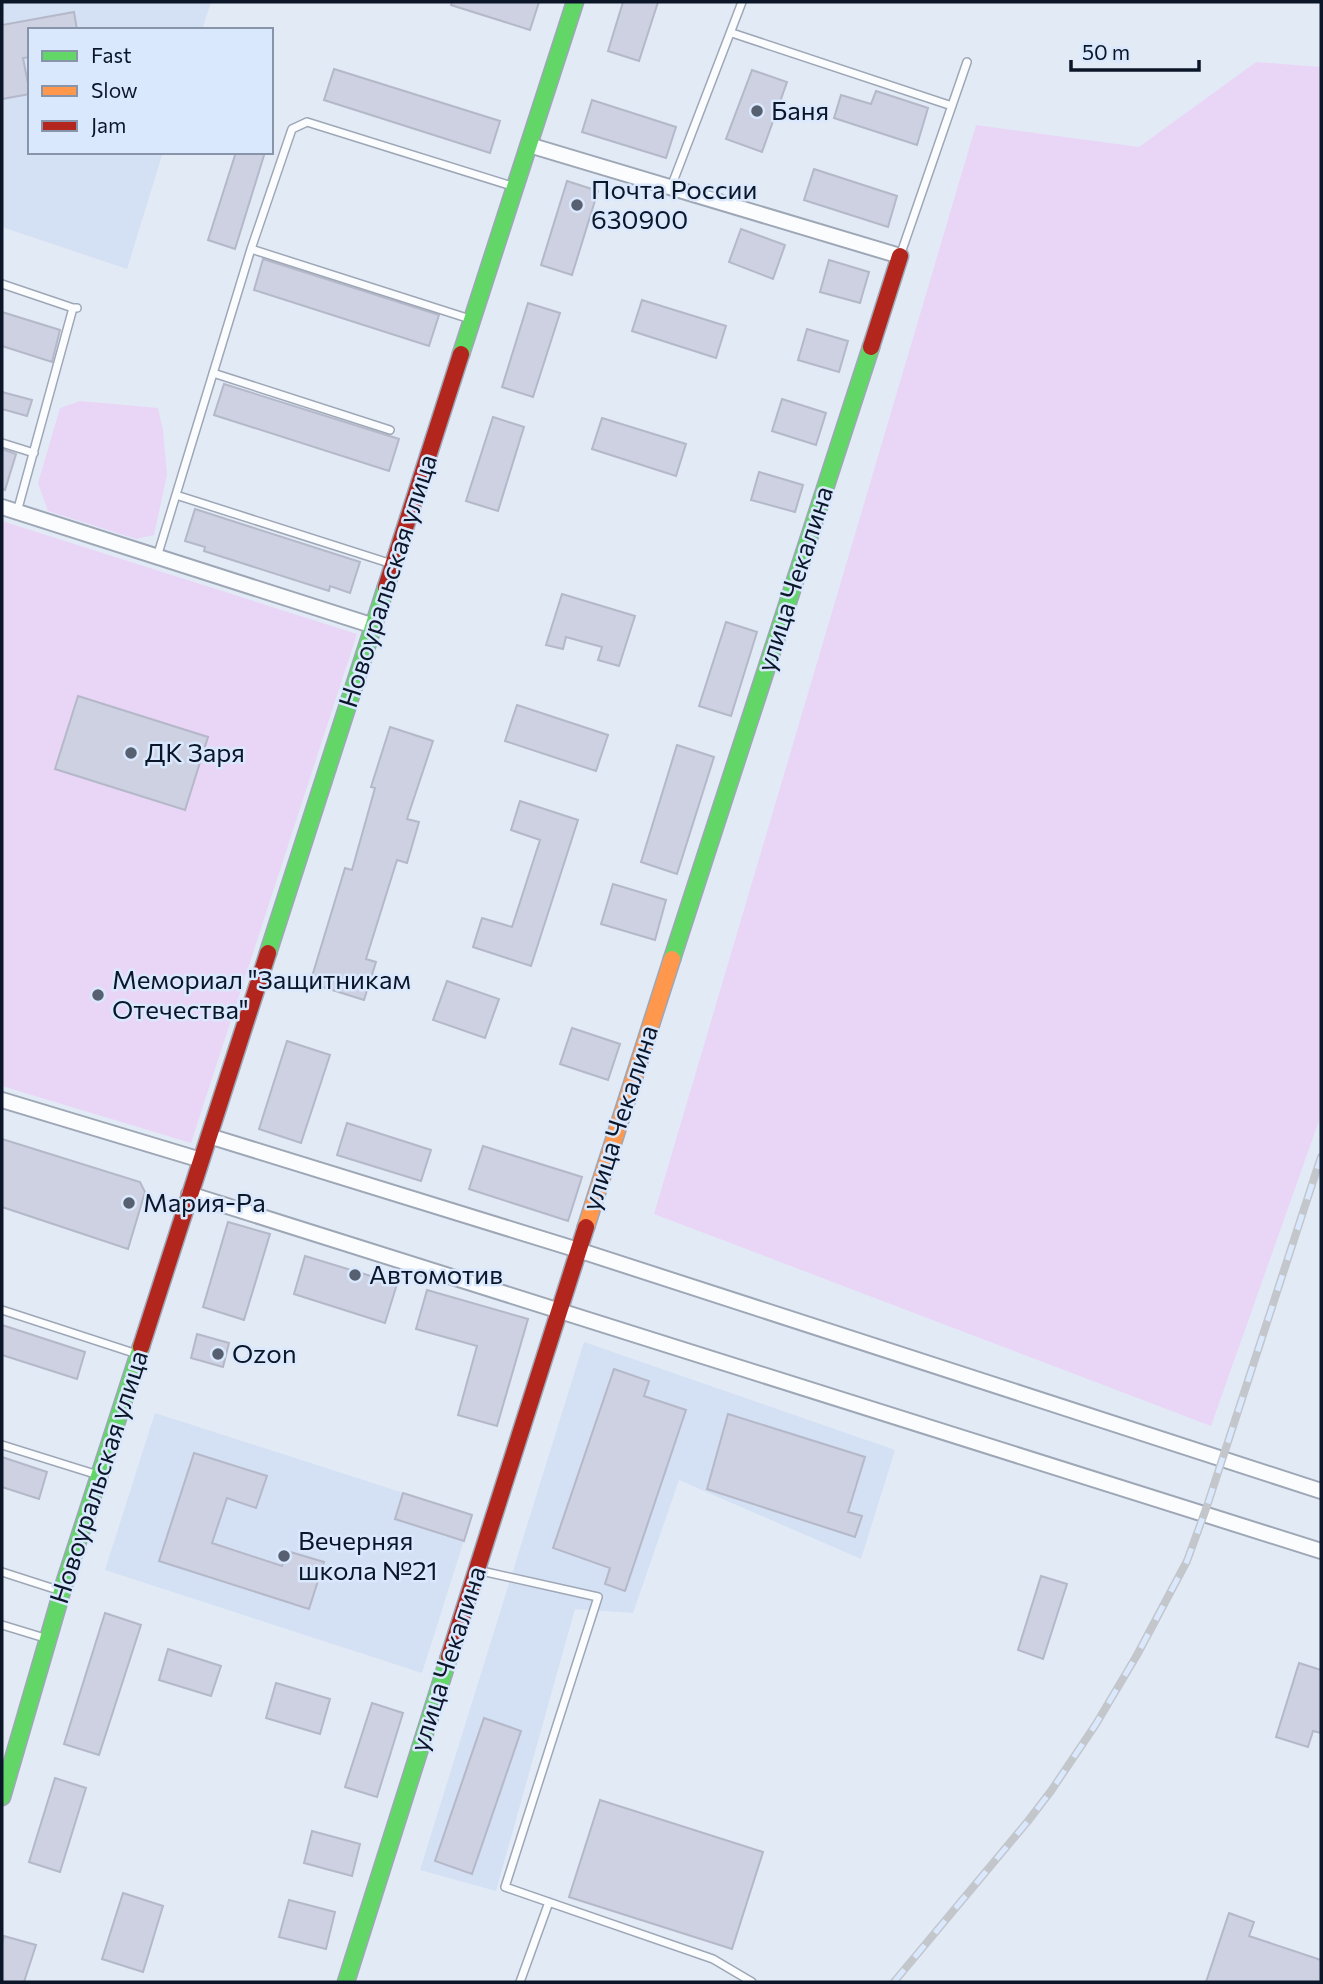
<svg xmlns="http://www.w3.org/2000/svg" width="1323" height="1984" viewBox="0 0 1323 1984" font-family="Commissioner,sans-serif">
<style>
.built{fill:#d4e0f3}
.green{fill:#e9d6f7}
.building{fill:#cdd1e2;stroke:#b4b8c8;stroke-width:2}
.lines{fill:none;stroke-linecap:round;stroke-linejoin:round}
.lane-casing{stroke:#9ea7b6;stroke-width:10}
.street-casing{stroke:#9ea7b6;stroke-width:18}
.fast-casing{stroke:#9ea7b6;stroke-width:19}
.slow-casing{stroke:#9ea7b6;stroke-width:19}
.jam-casing{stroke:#9ea7b6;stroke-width:19}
.lane{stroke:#fbfcfe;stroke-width:7}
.street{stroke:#fbfcfe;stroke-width:14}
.fast{stroke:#63d668;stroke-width:16}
.slow{stroke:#ff974d;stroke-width:16}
.jam{stroke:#b3261e;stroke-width:16}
.rail-casing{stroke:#c3c6cb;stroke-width:8}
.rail{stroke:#dae8fe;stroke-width:5;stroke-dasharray:16;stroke-linecap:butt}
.poi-dot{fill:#566071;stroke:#dae8fe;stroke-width:2.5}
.labels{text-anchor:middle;stroke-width:5;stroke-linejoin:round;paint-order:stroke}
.poi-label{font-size:26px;fill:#0b1629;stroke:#dae8fe;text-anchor:start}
.street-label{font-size:26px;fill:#0b1629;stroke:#dae8fe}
</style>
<rect width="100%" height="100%" fill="#e2eaf6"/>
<path class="built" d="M2,2H211L202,30H30V152H163L127,269L2,227Z
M584,1342L895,1450L861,1559L679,1480L633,1613L575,1609L496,1891L420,1870Z
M155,1413L472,1515L422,1673L105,1570Z"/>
<path class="green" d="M1256,62L1321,67V1115L1211,1426L654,1214L976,125L1139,147Z
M80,401L158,408L163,430L167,475L154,535L136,539L48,511L38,483L60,408Z
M2,521L357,634L191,1143L2,1086Z"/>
<path class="building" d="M452,2H539L530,30L451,5Z
M623,2H658L639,61L608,51Z
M74,12L77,30H30V57L23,58L30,94L2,99V25Z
M334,69L500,121L490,153L324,100Z
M752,70L787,82L762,152L726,139Z
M876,91L928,108L917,145L834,118L841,95L871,104Z
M592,100L676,127L666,158L582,132Z
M236,152H265L235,249L208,240Z
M814,169L897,196L888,227L804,200Z
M567,181L598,191L572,275L541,265Z
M741,229L785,245L773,279L729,262Z
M263,259L439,315L429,346L254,290Z
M829,260L869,272L860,303L820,292Z
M642,300L726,326L716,358L632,331Z
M528,303L560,313L533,397L502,387Z
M2,312L60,330L52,362L2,346Z
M807,329L848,341L839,372L798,360Z
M224,384L399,439L389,471L214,415Z
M2,392L32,400L27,416L2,409Z
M782,399L826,413L816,445L772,431Z
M493,417L524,427L498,511L466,501Z
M602,418L686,444L676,476L592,449Z
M2,449L16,454L5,490L2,489Z
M759,472L803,485L795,512L751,500Z
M195,509L360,562L350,593L330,586L329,591L204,551L205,547L185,541Z
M562,594L635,616L619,666L598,660L602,647L566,637L563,649L546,645Z
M726,622L757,632L731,716L699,706Z
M78,696L208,737L185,810L55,769Z
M517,705L608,735L596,771L505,741Z
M390,727L433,741L407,819L419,822L407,863L397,860L366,959L376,962L364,1000L310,983L345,868L352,870L375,788L371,787Z
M677,745L714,757L677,874L641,862Z
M520,801L578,820L531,966L473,947L482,918L512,927L540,840L511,830Z
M613,884L666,900L655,940L601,924Z
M447,981L499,999L485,1038L433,1020Z
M572,1028L620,1044L608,1080L560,1064Z
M287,1041L330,1055L301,1143L259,1129Z
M347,1123L431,1150L421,1181L337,1155Z
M2,1139L140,1182L145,1192L128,1249L2,1207Z
M483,1146L582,1177L568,1221L469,1189Z
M228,1222L270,1234L244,1320L203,1307Z
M305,1256L397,1284L385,1323L294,1294Z
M427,1290L528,1319L497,1426L458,1415L477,1346L416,1329Z
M2,1325L85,1352L77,1379L2,1355Z
M197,1334L229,1343L223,1367L191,1358Z
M614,1369L649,1381L644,1396L686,1410L625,1591L605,1584L610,1568L553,1548Z
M728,1414L865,1457L848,1512L862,1516L855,1537L707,1489Z
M194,1453L267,1476L256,1508L227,1498L212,1543L282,1566L287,1551L324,1562L309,1609L159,1561Z
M2,1457L47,1472L39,1499L2,1487Z
M403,1493L472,1515L464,1541L395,1519Z
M1041,1576L1067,1584L1043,1659L1018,1650Z
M105,1613L141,1625L99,1755L64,1744Z
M168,1649L221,1666L211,1696L159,1680Z
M1299,1663L1321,1670V1733L1313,1731L1308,1747L1276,1737Z
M276,1683L330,1699L320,1734L266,1718Z
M372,1703L403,1713L377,1797L345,1787Z
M484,1718L521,1731L472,1874L435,1861Z
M55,1778L86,1788L60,1872L29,1862Z
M600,1800L763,1852L732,1949L569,1897Z
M312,1831L360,1844L352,1876L304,1863Z
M123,1893L163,1906L143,1972L102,1959Z
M289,1900L335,1912L326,1949L279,1937Z
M1229,1913L1254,1922L1249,1936L1321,1960V1982H1206Z
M4,1936L36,1945L24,1982H2V1944Z"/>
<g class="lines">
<defs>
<path id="lane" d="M732,33L952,106
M671,187L742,2
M251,249L470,319
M900,256L967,62
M2,284L73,308
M213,373L390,430
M2,443L34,453
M176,495L392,564
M17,512L73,308H77
M157,557L251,249L292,129L307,122L515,187
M2,1310L137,1354
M2,1445L98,1475
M477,1570L598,1597L505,1887L713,1959L752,1982
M2,1572L61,1591
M2,1625L48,1639
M520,1982L549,1902"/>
<path id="street" d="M529,145L900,256
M2,507L374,626
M2,1100L201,1160
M209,1136L578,1250L1321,1491
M189,1194L1321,1551"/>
<path id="fast" d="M461,354L575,2
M268,953L386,587
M672,959L871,347
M2,1797L65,1581L141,1347
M346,1982L449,1657"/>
<path id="slow" d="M586,1227L672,959"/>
<path id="jam" d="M871,347L900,256
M386,587L461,354
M141,1347L268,953
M449,1657L586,1227"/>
</defs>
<use href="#lane" class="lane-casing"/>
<use href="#street" class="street-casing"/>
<use href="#fast" class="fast-casing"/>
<use href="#slow" class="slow-casing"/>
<use href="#jam" class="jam-casing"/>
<use href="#lane" class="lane"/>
<use href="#street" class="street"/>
<use href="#fast" class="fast"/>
<use href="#slow" class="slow"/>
<use href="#jam" class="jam"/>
<defs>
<path id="rail" d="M894,1982L1028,1821L1051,1791L1096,1724L1137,1655L1187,1561L1207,1506L1321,1157"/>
</defs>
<use href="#rail" class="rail-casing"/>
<use href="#rail" class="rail"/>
</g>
<g class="poi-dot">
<circle cx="757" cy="111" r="7"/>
<circle cx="577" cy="205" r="7"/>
<circle cx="131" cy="753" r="7"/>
<circle cx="98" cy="995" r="7"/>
<circle cx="129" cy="1203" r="7"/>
<circle cx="355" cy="1275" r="7"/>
<circle cx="218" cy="1354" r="7"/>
<circle cx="284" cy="1556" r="7"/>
</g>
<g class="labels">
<g class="poi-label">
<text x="771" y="120">Баня</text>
<text x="591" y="199">Почта России<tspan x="591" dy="30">630900</tspan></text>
<text x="145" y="762">ДК Заря</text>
<text x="112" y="989">Мемориал "Защитникам<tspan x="112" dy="30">Отечества"</tspan></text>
<text x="143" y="1212">Мария-Ра</text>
<text x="369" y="1284">Автомотив</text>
<text x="232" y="1363">Ozon</text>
<text x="298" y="1550">Вечерняя<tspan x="298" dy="30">школа №21</tspan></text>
</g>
<g class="street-label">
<text transform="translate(795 579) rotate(-72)" y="9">улица Чекалина</text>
<text transform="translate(388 581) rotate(-72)" y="9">Новоуральская улица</text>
<text transform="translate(620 1118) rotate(-72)" y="9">улица Чекалина</text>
<text transform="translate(99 1477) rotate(-72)" y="9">Новоуральская улица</text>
<text transform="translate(448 1659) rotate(-72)" y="9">улица Чекалина</text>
</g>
</g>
<rect width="1323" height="1984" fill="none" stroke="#0b1629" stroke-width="7"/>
<rect x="28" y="28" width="245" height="126" fill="#dae8fe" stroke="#8794a9" stroke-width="2"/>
<rect x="42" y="51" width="35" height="10" fill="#63d668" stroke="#8794a9" stroke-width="2"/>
<text x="91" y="63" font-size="21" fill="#0b1629">Fast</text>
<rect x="42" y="86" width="35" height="10" fill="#ff974d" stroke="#8794a9" stroke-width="2"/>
<text x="91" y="98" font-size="21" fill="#0b1629">Slow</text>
<rect x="42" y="121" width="35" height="10" fill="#b3261e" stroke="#8794a9" stroke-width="2"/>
<text x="91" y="133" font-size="21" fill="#0b1629">Jam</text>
<path d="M1071 60v10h128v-10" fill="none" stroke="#0b1629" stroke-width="3.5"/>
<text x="1082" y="60" font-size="21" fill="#0b1629" stroke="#dae8fe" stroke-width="5" paint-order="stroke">50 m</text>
</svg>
